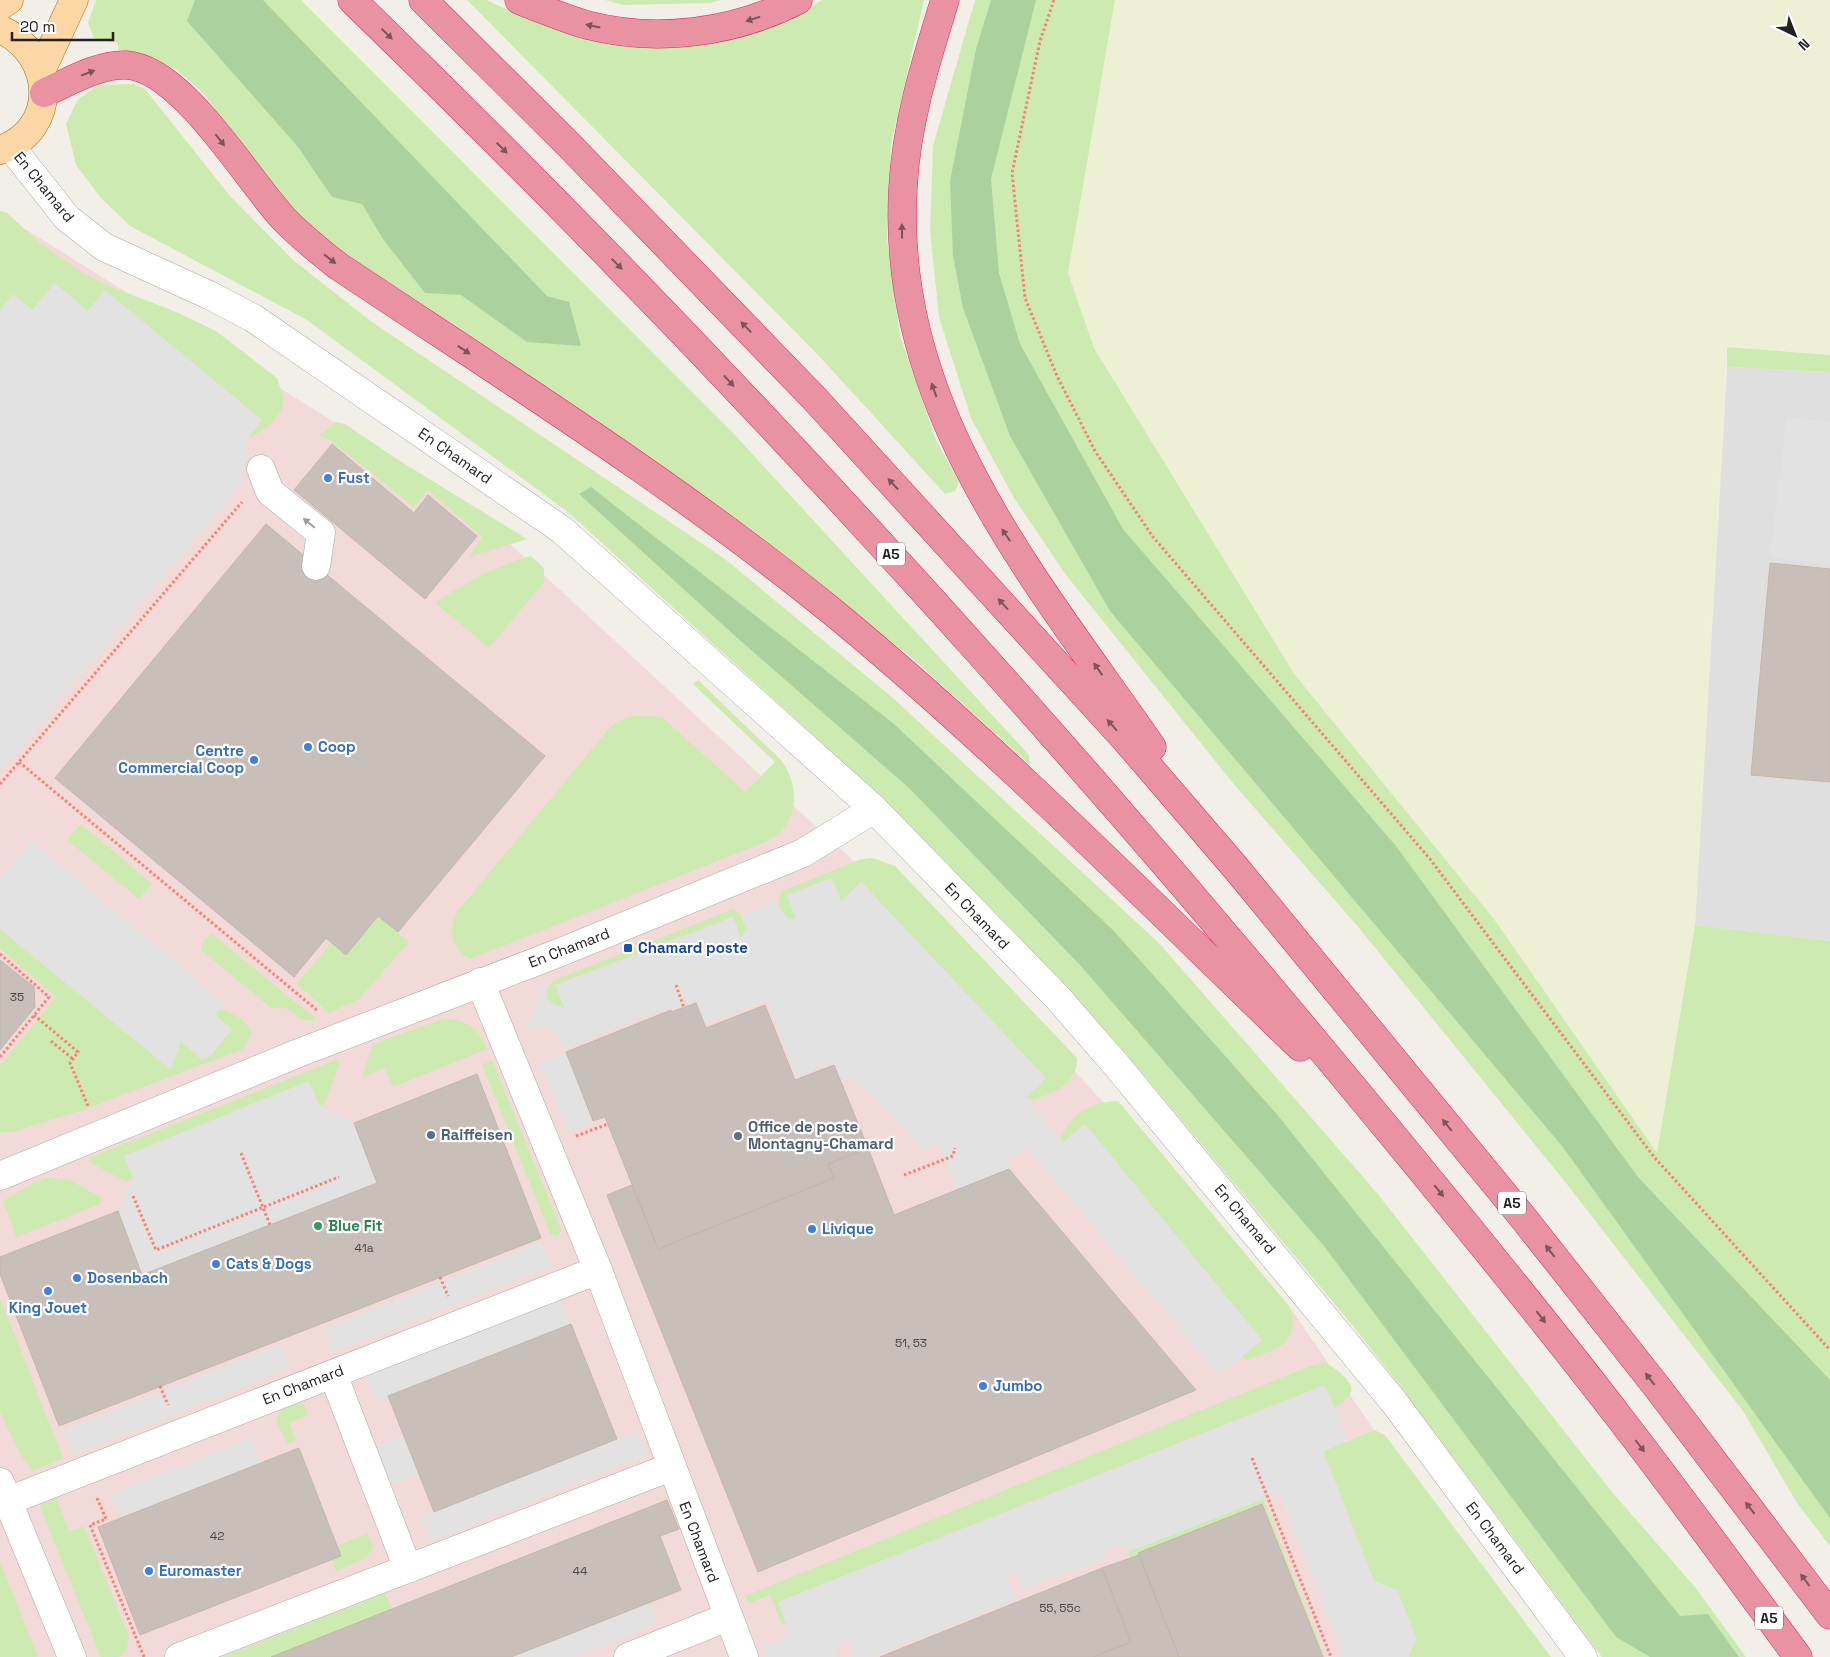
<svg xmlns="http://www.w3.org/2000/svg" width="1830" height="1657" viewBox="0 0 1830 1657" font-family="'Space Grotesk',sans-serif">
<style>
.residential{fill:#e0dfdf}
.commercial{fill:#f2dad9}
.farmland{fill:#eef0d5}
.grass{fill:#cdebb0}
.forest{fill:#add19e}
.parking{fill:#e2e2e2}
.building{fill:#c7bfb8;stroke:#c4b6ab}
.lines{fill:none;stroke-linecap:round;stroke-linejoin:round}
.minor-casing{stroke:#a9a9a9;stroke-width:29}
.major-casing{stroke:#a06b00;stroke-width:29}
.highway-casing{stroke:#dc2a67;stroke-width:29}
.path{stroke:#fa8072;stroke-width:3;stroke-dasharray:2.5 2.5;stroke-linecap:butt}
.minor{stroke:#fff;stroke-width:28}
.major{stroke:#fcd6a4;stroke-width:28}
.highway{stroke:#e892a2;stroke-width:28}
.oneway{fill:#7b545c}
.oneway2{fill:#9c9c9c}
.shop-dot{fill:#3f7fe0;stroke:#fff;stroke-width:2}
.transit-dot{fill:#1a4fb4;stroke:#fff;stroke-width:2}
.service-dot{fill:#5c6f8a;stroke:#fff;stroke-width:2}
.leisure-dot{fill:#2e9e5b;stroke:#fff;stroke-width:2}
.labels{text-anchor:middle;stroke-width:4.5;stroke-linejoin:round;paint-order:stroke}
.number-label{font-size:12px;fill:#4b4948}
.shield{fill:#fff;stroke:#646464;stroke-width:1}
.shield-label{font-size:14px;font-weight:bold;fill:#222}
.street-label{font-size:15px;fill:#222;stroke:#fff}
.shop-label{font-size:15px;font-weight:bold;fill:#366cbe;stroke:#fff;text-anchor:start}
.transit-label{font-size:15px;font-weight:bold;fill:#164399;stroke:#fff;text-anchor:start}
.service-label{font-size:15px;font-weight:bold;fill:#4e5e75;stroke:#fff;text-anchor:start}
.leisure-label{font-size:15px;font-weight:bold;fill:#27864d;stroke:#fff;text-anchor:start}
</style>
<rect width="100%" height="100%" fill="#f2efe9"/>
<path class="residential" d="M1727,367L1830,372V941L1695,925Z"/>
<path class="commercial" d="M0,222L27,230L470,507L1042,1035L1289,1306L1374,1430L1323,1450L1408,1657H0Z"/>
<path class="farmland" d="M1115,0H1830V355L1727,347L1695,925L1657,1153L1494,919L1295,675L1094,348L1067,273Z"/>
<path class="grass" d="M96,0H301L734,434L1029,755L1030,765L911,657L737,524L367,270L308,226L260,171L204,94L176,69L138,53L119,50L117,43L94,38L88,22Z
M467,0H486L540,24L632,46L713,45L791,20L822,0H924L891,144L887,239L900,336L936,440L959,482L955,491L945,494L820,357Z
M605,0H722L710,3L623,5Z
M975,0H1115L1068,273L1094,348L1295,675L1494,919L1657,1153L1695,925L1830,941V1546L1797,1503L1743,1411L1562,1178L1359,928L1232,782L1066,575L1014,498L971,418L939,317L930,231L933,146Z
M134,84L145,89L230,196L293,260L372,322L725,559L894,699L1159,943L1377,1193L1612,1492L1695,1587L1746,1657H1602L1404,1391L1353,1326L1127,1055L1057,976L878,794L568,512L307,320L130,226L100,197L76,165L66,124L78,99L99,85Z
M0,211L7,213L39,242L81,272L111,287L174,311L216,331L277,378L283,396L282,410L268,427L246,440L262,420L105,291L88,311L32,310L13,295L0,310Z
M1727,347L1830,355V372L1727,367Z
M335,422L345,424L400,461L527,539L469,557L482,537L428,490L414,507L330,440L319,436Z
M531,556L544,568V582L489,648L435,603C466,583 495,565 531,556Z
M698,680L782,761C800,788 800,823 769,840C760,845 749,848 740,852L470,959C450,946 448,935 456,913L611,726C628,713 644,713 664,719L745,792L775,762L693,684Z
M81,824L152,884L139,899L67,840Z
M872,858L895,866L1077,1058C1078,1083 1053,1093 1033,1100L1026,1097L1045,1077L861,882L840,902L832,878L787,895L796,919H788C778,908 776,903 782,891L861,859Z
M733,909L741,914L746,929L741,939L733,917L556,985L565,1008L553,1004L546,997L549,986L554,980Z
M378,916L409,942L359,999L329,1013L297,984L331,942L346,955Z
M0,929L170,1069L180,1041L211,1054L232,1030L214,1014L220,1009C234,1013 245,1019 252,1033L243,1049L83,1110L16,1131L0,1133V1065L56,997L0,949Z
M211,933L316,1019L311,1021L301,1019L286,1008H271L201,950V945Z
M443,1019C464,1018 480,1028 487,1049L393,1087L385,1068L362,1077L373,1044Z
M336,1060L339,1061V1065L324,1105H319L309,1081L124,1156L133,1178L127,1182L89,1162L91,1157Z
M492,1060L561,1229L558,1236L550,1234L482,1065Z
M1118,1101L1289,1306C1302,1344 1277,1349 1247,1360L1242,1357L1261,1340L1085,1125L1063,1143L1061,1137C1073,1112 1092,1102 1118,1101Z
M50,1177L71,1181L100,1197L102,1200L100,1204L16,1237L3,1201L37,1181Z
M0,1298L63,1458L33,1471L21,1456L0,1412Z
M1325,1363C1333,1366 1354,1381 1351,1391C1349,1399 1340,1404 1334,1408L1325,1385L778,1602L786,1623L782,1624L770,1595L749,1603L745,1596L1310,1366Z
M292,1402L304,1405L308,1415L289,1423L296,1440L287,1444L276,1420L282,1407Z
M1374,1430L1385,1435L1551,1657H1408L1416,1638L1397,1591L1374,1581L1323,1451Z
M56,1498L69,1531L84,1526L129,1637L126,1650L119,1657H101L39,1505Z
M1263,1499L1325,1657H1323L1262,1504L1130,1558L1128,1552Z
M367,1533L373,1547L366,1558L336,1571L332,1560L341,1556L337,1546Z
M0,1562L38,1657H0Z
M385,1593L392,1609L271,1657H222Z"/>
<path class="forest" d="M195,0H263L547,296L569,302L581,346L527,342L461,295L425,293L383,239L362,204L332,197L298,147L187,21Z
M991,0H1036L991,179L999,273L1020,344L1123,529L1396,846L1638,1177L1830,1380V1518L1562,1146L1110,611L1010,436L963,308L953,256L950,181L976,49Z
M591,487L894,724L1114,931L1275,1112L1680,1616L1708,1614L1739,1657H1650L1616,1637L1324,1246L1080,965L909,788L734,635L579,494Z"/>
<path class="parking" d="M55,283L88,311L105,290L262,420L246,440L244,481L0,771V310L13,294L32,310Z
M1787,417L1830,422V564L1770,557Z
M31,841L224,1002L214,1014L232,1029L211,1055L202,1060L181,1041L171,1069L0,929V877Z
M832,878L841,901L861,882L1046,1078L1026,1097L1063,1142L1085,1124L1262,1340L1219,1376L1027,1148L1009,1160V1169L958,1190L938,1143L920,1151L916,1142L851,1076L841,1081L833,1063L796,1077L767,1000L704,1024L696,1003L673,1012L670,1007L565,1049L556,1034L549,1028L542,1026L527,1031L540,986L547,989L546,997L553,1004L564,1008L556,985L733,917L741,938L746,929L741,914L777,900L778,906L787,918L796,919L787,895Z
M566,1052L593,1121L568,1132L539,1062Z
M309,1081L319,1105L354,1123L377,1183L142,1275L118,1211L133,1178L124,1156Z
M541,1242L551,1266L333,1353L324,1329Z
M561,1299L571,1324L376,1402L366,1377Z
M280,1344L290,1368L73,1455L63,1431Z
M1325,1385L1347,1441L1323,1451L1374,1581L1397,1590L1416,1638L1408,1657H1344L1279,1493L1128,1552L1124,1544L1104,1552L1106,1560L1087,1568L1085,1565L1023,1590L1015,1572L1007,1577L1016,1600L870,1657H855L848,1640L836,1652V1657H766L761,1647L785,1637L786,1623L778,1602Z
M639,1430L649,1454L430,1542L420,1517Z
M404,1435L419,1474L391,1484L376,1446Z
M251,1438L261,1463L120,1518L110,1494Z
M648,1603L656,1624L630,1635L574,1657H511Z"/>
<path class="building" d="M332,444L414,513L428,495L477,536L425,599L294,490Z
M266,524L545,756L398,932L378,916L346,955L326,938L294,977L55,778Z
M1770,563L1830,569V782L1751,775Z
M0,960L34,987L35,1007L0,1050Z
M696,1003L706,1028L765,1005L795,1080L834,1065L868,1148L828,1164L834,1178L658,1249L605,1117L593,1121L566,1052L671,1010V1012Z
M477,1074L541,1238L59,1426L0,1274V1257L118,1211L142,1275L377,1183L354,1123Z
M868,1148L894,1215L1009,1169L1196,1390L758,1572L607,1195L632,1185L658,1249L834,1178L828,1164Z
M571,1324L617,1439L434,1512L388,1396Z
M299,1448L341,1556L140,1635L98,1527Z
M667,1500L679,1529L660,1536L681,1590L570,1634L511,1657H271Z
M1262,1504L1323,1657H1179L1138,1553Z
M1139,1555L1179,1657H1093L1131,1642L1102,1568Z
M1102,1568L1131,1642L1093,1657H880Z"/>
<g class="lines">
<defs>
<path id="minor" d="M10,146L67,218L104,247L211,296L253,318L562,530L874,809L1058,998L1118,1067L1394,1402L1583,1657
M261,469L270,492L321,533L316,566
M480,982L598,1270L744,1657
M0,1176L296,1054L561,952L803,853L874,809
M333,1374L408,1569
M0,1482L72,1657
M8,1501L598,1270
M179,1657L671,1467
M628,1657L728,1617"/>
<path id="major" d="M0,6L9,0
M0,29C55,54 60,129 0,150
M41,71L74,0"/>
<path id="highway" d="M352,0C696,333 1021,687 1327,1056C1426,1175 1525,1295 1619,1417C1680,1496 1739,1577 1798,1657
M423,0L567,143L814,398L1125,739L1235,867L1521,1215L1657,1387L1830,1615
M519,0C541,9 564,18 587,25C657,43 734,33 798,0
M945,0C926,61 906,124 903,188C890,409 1034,577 1152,747
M44,93C69,82 98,64 126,65C182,68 246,178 283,218C300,236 319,251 338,266C506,378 677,485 834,613C998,748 1147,900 1300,1047"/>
</defs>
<use href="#minor" class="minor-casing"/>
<use href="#major" class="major-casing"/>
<use href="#highway" class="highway-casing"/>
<path class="path" d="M1054,0L1040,41L1012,173L1025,298L1057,376L1095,451L1153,537L1430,859L1654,1157L1830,1350
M19,762L318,1011
M0,784L242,502
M0,954L49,997L0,1057
M676,985L684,1008
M34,1015L78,1052L70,1063L88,1106
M51,1041L73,1059
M576,1136L608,1124
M241,1153L270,1225
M904,1175L953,1156L955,1148
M133,1196L156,1250L339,1177
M440,1277L448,1296
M160,1386L168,1405
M1252,1458L1331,1657
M97,1498L106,1519L90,1525L144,1657"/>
<use href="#minor" class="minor"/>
<use href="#major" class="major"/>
<use href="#highway" class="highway"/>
</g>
<defs><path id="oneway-solid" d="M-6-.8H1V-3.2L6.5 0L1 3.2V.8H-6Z" transform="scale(1.25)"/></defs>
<g class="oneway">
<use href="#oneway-solid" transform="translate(753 19) rotate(162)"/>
<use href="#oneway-solid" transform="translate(593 26) rotate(-168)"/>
<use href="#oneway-solid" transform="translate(387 34) rotate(44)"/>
<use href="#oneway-solid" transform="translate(88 73) rotate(-21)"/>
<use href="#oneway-solid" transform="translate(220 140) rotate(52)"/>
<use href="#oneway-solid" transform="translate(502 148) rotate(45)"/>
<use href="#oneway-solid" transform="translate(902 231) rotate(-90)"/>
<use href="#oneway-solid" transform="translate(330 259) rotate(38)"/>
<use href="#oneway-solid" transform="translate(617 264) rotate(45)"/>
<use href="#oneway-solid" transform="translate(746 327) rotate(-134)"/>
<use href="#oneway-solid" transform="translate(464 350) rotate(34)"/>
<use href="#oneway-solid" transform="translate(729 381) rotate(47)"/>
<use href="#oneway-solid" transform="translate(934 390) rotate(-110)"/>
<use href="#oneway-solid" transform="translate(893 484) rotate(-133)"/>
<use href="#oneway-solid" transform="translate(1006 535) rotate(-124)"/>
<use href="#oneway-solid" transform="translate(1003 604) rotate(-132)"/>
<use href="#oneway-solid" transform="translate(1098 669) rotate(-125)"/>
<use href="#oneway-solid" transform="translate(1112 725) rotate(-132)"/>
<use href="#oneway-solid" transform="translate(1447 1125) rotate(-129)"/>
<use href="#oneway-solid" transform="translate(1439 1191) rotate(51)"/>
<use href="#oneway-solid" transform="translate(1550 1251) rotate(-128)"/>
<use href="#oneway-solid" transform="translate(1541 1317) rotate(52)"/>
<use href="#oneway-solid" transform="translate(1650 1379) rotate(-128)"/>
<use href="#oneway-solid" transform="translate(1640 1446) rotate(53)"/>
<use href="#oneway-solid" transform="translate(1750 1508) rotate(-128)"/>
<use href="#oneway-solid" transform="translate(1805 1580) rotate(-127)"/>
</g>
<use class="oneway2" href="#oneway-solid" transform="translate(309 523) rotate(-141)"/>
<g class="shop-dot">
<circle cx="328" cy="478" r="5"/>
<circle cx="308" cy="747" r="5"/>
<circle cx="254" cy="760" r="5"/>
<circle cx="812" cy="1229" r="5"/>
<circle cx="216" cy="1264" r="5"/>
<circle cx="77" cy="1278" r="5"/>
<circle cx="48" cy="1291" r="5"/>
<circle cx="983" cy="1386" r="5"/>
<circle cx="149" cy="1571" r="5"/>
</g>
<rect class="transit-dot" x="623" y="943" width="10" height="10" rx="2.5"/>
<g class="service-dot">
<circle cx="431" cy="1135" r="5"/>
<circle cx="738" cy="1136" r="5"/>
</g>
<circle class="leisure-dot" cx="318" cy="1226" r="5"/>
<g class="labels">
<g class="number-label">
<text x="17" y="1001">35</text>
<text x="364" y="1252">41a</text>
<text x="911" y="1347">51, 53</text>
<text x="217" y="1540">42</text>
<text x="580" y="1575">44</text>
<text x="1060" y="1612">55, 55c</text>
</g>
<g class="shield">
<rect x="877" y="542.5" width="28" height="23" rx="4"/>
<rect x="1498" y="1191.5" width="28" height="23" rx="4"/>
<rect x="1755" y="1606.5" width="28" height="23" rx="4"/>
</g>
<g class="shield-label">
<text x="891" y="559">A5</text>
<text x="1512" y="1208">A5</text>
<text x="1769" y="1623">A5</text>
</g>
<g class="street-label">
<text transform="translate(44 187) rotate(51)" y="5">En Chamard</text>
<text transform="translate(455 456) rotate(35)" y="5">En Chamard</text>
<text transform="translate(977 916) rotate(46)" y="5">En Chamard</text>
<text transform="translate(569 948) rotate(-21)" y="5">En Chamard</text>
<text transform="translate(1245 1219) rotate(50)" y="5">En Chamard</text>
<text transform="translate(303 1385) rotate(-21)" y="5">En Chamard</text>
<text transform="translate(1495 1538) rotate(53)" y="5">En Chamard</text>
<text transform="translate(699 1542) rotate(69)" y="5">En Chamard</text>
</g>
<g class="shop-label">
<text x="338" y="483">Fust</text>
<text x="318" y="752">Coop</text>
<text x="244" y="756" text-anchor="end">Centre<tspan x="244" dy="17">Commercial Coop</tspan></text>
<text x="822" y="1234">Livique</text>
<text x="226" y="1269">Cats &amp; Dogs</text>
<text x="87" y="1283">Dosenbach</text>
<text x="48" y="1313" text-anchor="middle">King Jouet</text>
<text x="993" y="1391">Jumbo</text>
<text x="159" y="1576">Euromaster</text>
</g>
<g class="transit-label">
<text x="638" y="953">Chamard poste</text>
</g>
<g class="service-label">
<text x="748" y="1132">Office de poste<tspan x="748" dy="17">Montagny-Chamard</tspan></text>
<text x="441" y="1140">Raiffeisen</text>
</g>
<g class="leisure-label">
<text x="328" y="1231">Blue Fit</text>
</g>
</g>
<g transform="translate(1795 35) rotate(137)" stroke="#ffffff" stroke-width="4" paint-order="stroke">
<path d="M0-4L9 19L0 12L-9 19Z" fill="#222222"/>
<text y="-8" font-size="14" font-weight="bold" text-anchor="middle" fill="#222222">N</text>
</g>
<path d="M12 32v8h101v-8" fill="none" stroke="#222222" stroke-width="2.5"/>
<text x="20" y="32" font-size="15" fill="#222222" stroke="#ffffff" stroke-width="4" paint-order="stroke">20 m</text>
</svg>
